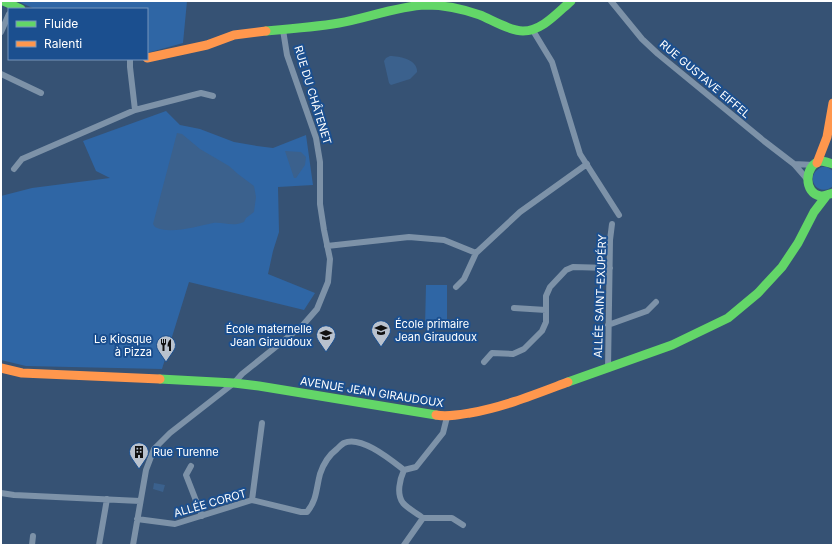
<svg xmlns="http://www.w3.org/2000/svg" width="834" height="546" viewBox="0 0 834 546" font-family="Inter,sans-serif">
<style>
.green{fill:#2f66a5}
.water{fill:#3b618d}
.lines{fill:none;stroke-linecap:round;stroke-linejoin:round}
.street{stroke:#7d92a8;stroke-width:6}
.fast{stroke:#63d668;stroke-width:9}
.slow{stroke:#ff974d;stroke-width:9}
.labels{text-anchor:middle;stroke-width:4;stroke-linejoin:round;paint-order:stroke}
.street-label{font-size:11px;fill:#fff;stroke:#1b4f8f}
.poi-label{font-size:11px;fill:#fff;stroke:#1b4f8f;text-anchor:start}
</style>
<rect width="100%" height="100%" fill="#365274"/>
<path class="green" d="M17,1H187L183,43L147,53V9H35Z
M166,111L180,125L200,129L234,142L257,146L273,148L306,135L313,185L278,187L279,232L273,251L268,274L315,293L304,310L189,282L162,369L26,366L1,360V196L32,188L110,178L96,171L83,141Z
M822,167H827L833,171V186C817,199 803,175 822,167Z
M426,285H447V327H425Z"/>
<path class="water" d="M390,56C400,56 418,60 417,72L410,79L391,85L389,83L384,61L386,58Z
M177,133L182,134L200,149L229,166L238,174L254,186L256,197L254,212L246,218L244,222C233,227 224,222 213,223C198,226 169,235 155,227L153,224Z
M285,151L301,152L306,157L305,165L296,178H294Z
M154,483L165,485L163,492L153,489Z"/>
<g class="lines">
<path class="street" d="M611,1L642,39L658,54L764,141L794,164L807,179
M532,29L552,62L580,154L619,215
M1,32L9,14
M130,59V67L135,110
M1,74L41,93
M794,164L814,165
M14,169L22,159L135,110L201,93L213,96
M327,246L409,237L444,240L476,253L520,212L587,164
M456,287L464,279L476,253
M514,308L546,310
M608,325L647,311L656,302
M484,362L492,353L513,354L524,349L542,331L546,322V296L550,287L566,270L573,267L610,268
M608,369L610,240L612,224
M191,466L186,475L202,516
M1,493L14,495L140,501
M252,500L262,423
M423,518H452L463,525
M137,519L175,524L252,500L301,512H307C317,500 316,489 320,474C323,465 329,455 337,449C339,447 342,444 344,443C361,435 391,460 404,470
M32,545L33,536
M99,545L107,499
M133,545L146,470L154,449L170,433L234,383L242,374L303,325L317,309L328,282L330,259L324,230L320,204V162L316,138L287,55L283,30
M404,545L423,518C417,513 408,509 403,503C396,494 400,479 404,470L416,467L443,433L447,417"/>
<path class="fast" d="M3,1L21,9
M266,31C290,29 315,27 339,23C367,18 398,6 426,5C444,5 463,9 480,15C492,20 510,31 523,31C542,31 557,13 571,1
M833,164C829,163 824,161 821,161C804,164 803,194 821,196C824,196 829,194 833,193
M160,379L234,383L259,386L436,415
M568,382L672,345L728,318L758,293L782,267L798,243L814,212L827,195"/>
<path class="slow" d="M147,58L207,45L234,35L266,31
M817,163L827,137L833,103
M1,368L22,373L160,379
M436,415C448,417 458,415 470,413C504,407 536,394 568,382"/>
</g>
<defs>
<symbol id="school-pin" viewBox="-11 -11 22 30"><path d="M0 17L-7.5 6A9.5 9.5 0 1 1 7.5 6Z" fill="#b9c2ce" stroke="#1b4f8f"/><path d="M0-5L7-2L0 1L-7-2ZM-4 1L0 2.5L4 1V4Q0 6-4 4Z" fill="#111"/></symbol>
<symbol id="restaurant-pin" viewBox="-11 -11 22 30"><path d="M0 17L-7.5 6A9.5 9.5 0 1 1 7.5 6Z" fill="#b9c2ce" stroke="#1b4f8f"/><path d="M-5-6h1v4h1v-4h1v4h1v-4h1v5L-1.5 .5V6h-2V.5L-5-1ZM5-6V6H3V1.5H1.5Q1.5-4 5-6Z" fill="#111"/></symbol>
<symbol id="building-pin" viewBox="-11 -11 22 30"><path d="M0 17L-7.5 6A9.5 9.5 0 1 1 7.5 6Z" fill="#b9c2ce" stroke="#1b4f8f"/><path d="M-4-6H4V6H1V3H-1V6H-4ZM-2.5-4.3h1.7v1.8h-1.7ZM.8-4.3h1.7v1.8H.8ZM-2.5-1h1.7V.8h-1.7ZM.8-1h1.7V.8H.8Z" fill="#111"/></symbol>
</defs>
<g fill-rule="evenodd">
<use href="#school-pin" x="370" y="319" width="22" height="30"/>
<use href="#school-pin" x="315" y="324" width="22" height="30"/>
<use href="#restaurant-pin" x="155" y="334" width="22" height="30"/>
<use href="#building-pin" x="128" y="441" width="22" height="30"/>
</g>
<g class="labels">
<g class="street-label">
<text transform="translate(705 79) rotate(40)" y="4">RUE GUSTAVE EIFFEL</text>
<text transform="translate(313 95) rotate(73)" y="4">RUE DU CHÂTENET</text>
<text transform="translate(600 296) rotate(-88)" y="4">ALLÉE SAINT-EXUPÉRY</text>
<text transform="translate(372 392) rotate(9)" y="4">AVENUE JEAN GIRAUDOUX</text>
<text transform="translate(210 503) rotate(-16)" y="4">ALLÉE COROT</text>
</g>
<g class="poi-label">
<text x="395" y="328">École primaire<tspan x="395" dy="13">Jean Giraudoux</tspan></text>
<text x="312" y="333" text-anchor="end">École maternelle<tspan x="312" dy="13">Jean Giraudoux</tspan></text>
<text x="152" y="343" text-anchor="end">Le Kiosque<tspan x="152" dy="13">à Pizza</tspan></text>
<text x="153" y="456">Rue Turenne</text>
</g>
</g>
<rect width="834" height="546" fill="none" stroke="#ffffff" stroke-width="4"/>
<rect x="8" y="8" width="140" height="52" fill="#1b4f8f" stroke="#7695bc"/>
<rect x="16" y="21" width="20" height="6" fill="#63d668" stroke="#7695bc"/>
<text x="44" y="28" font-size="12" fill="#ffffff">Fluide</text>
<rect x="16" y="41" width="20" height="6" fill="#ff974d" stroke="#7695bc"/>
<text x="44" y="48" font-size="12" fill="#ffffff">Ralenti</text>
</svg>
